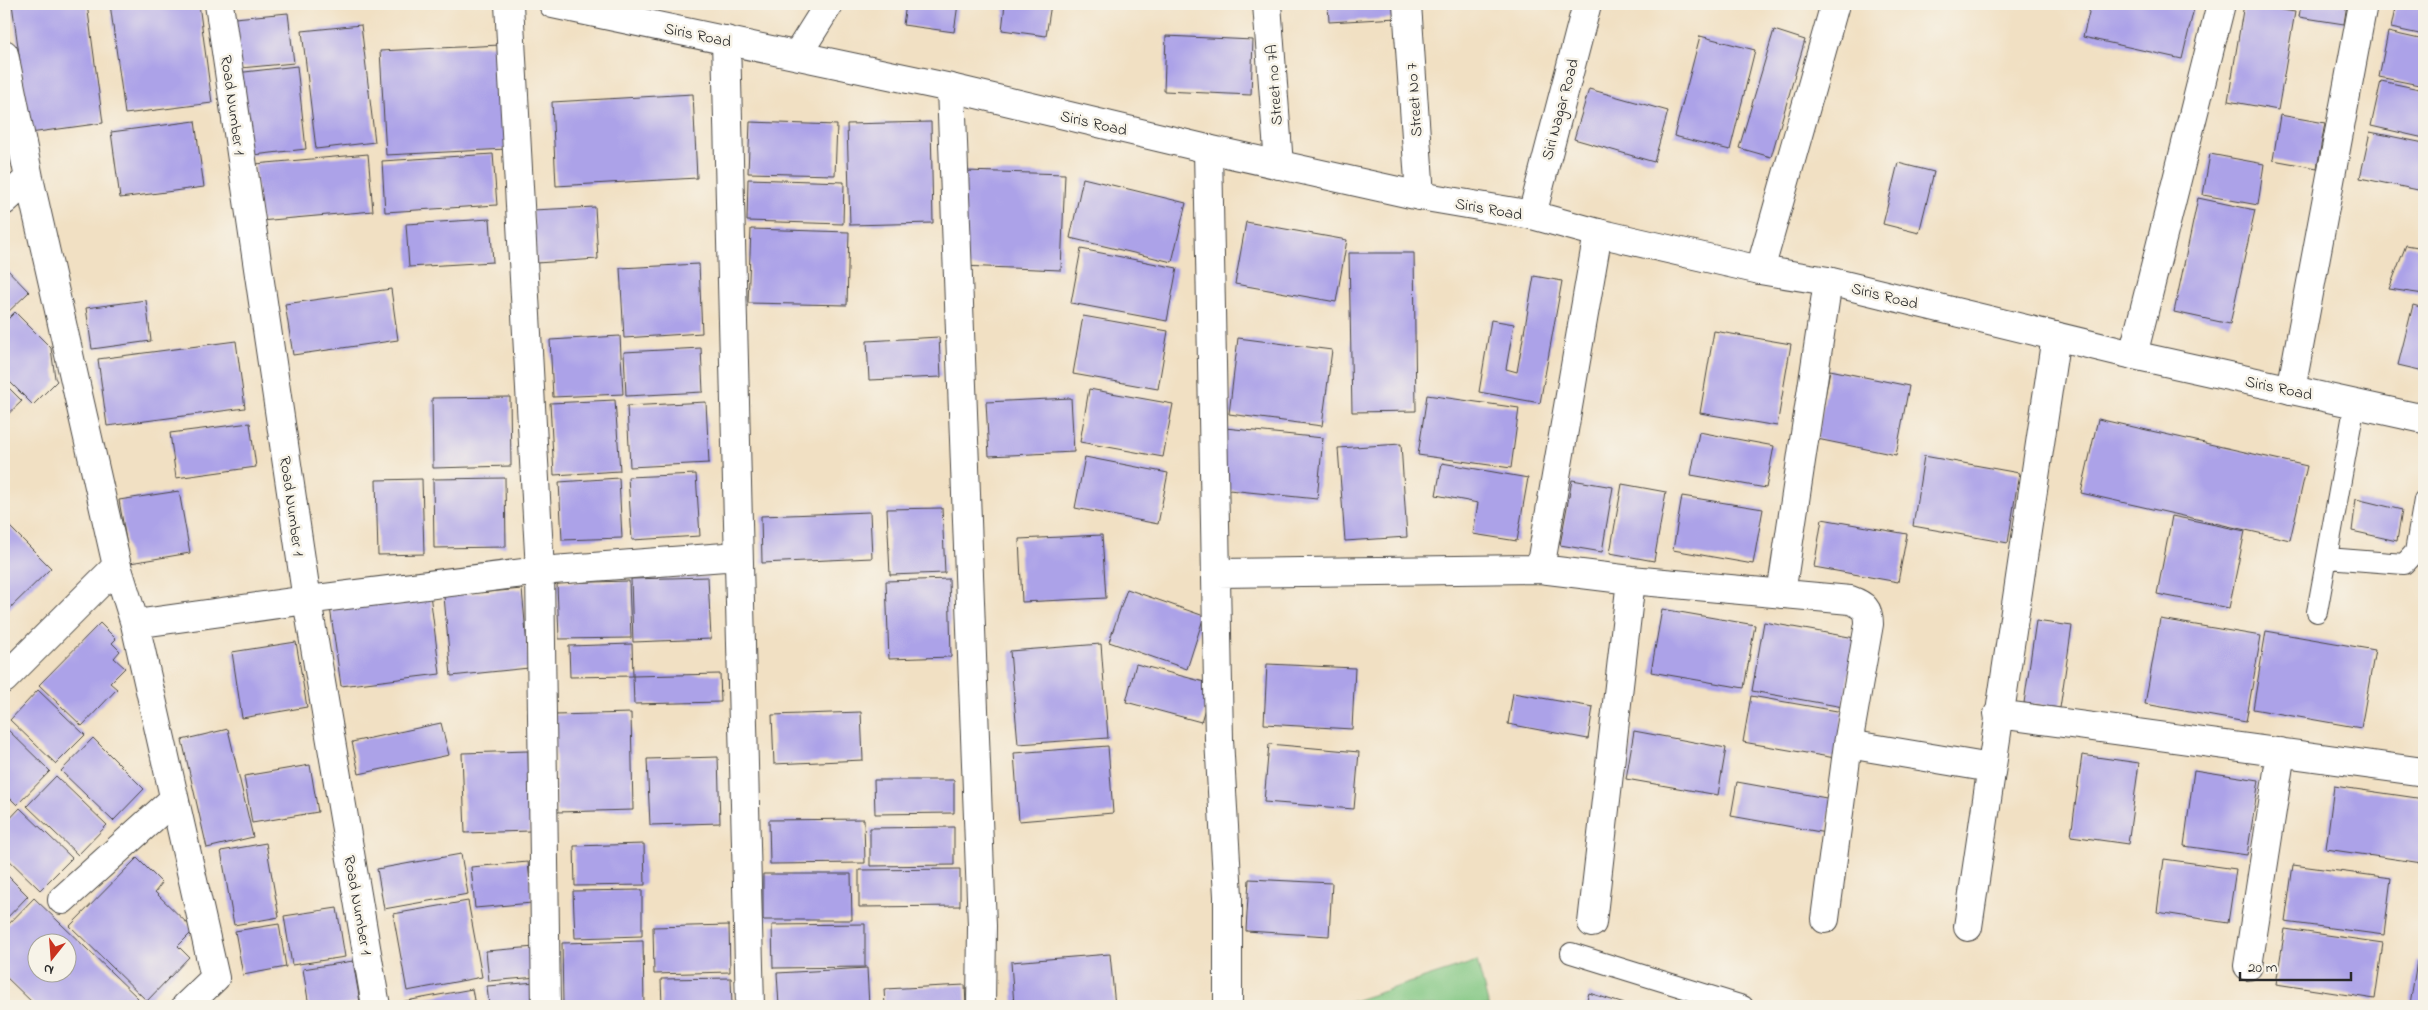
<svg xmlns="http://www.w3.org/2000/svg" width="2428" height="1010" viewBox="0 0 2428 1010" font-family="'Indie Flower',sans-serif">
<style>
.green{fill:#80c681;stroke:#567856}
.building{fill:#aca2e8;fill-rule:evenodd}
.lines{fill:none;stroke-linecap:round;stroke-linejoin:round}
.service-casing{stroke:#494642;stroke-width:22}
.minor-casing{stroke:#494642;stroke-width:30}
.tertiary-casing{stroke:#494642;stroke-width:30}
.service{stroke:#fff;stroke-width:20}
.minor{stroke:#fff;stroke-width:28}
.tertiary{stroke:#fff;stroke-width:28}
.labels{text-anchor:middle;stroke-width:5;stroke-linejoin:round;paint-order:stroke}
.street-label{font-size:16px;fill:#2b2b2b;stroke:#f7f3e8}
</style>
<rect width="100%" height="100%" fill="#f7f3e8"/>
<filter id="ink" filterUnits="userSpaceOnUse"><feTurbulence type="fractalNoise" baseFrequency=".02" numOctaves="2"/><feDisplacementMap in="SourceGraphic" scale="10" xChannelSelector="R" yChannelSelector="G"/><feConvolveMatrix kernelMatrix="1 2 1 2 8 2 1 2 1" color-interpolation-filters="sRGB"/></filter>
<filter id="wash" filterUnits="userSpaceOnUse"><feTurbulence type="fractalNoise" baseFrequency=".0096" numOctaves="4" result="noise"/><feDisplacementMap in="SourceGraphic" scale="20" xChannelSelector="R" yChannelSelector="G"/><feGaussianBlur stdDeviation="1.12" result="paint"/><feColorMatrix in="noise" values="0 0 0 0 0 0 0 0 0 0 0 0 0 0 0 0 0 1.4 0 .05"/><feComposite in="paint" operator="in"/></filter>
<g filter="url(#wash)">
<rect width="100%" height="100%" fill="#f1e0c3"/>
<path class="green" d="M1477,961L1489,1006H1338Z"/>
<g id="blocks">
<path class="building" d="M12,4H87L103,123L30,133Z
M110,4H199L212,103L125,114Z
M906,4H958L954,32L903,25Z
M1005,4H1051L1046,36L1002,30Z
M1328,4H1396L1397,18L1329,22Z
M1690,4H1706L1705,9Z
M2091,4H2195L2182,59L2083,37Z
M2244,4L2295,12L2278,110L2228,101Z
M2301,4H2347L2344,24L2299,17Z
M2396,4H2424V35L2391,28Z
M288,13L294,63L230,69L224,19Z
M361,25L375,142L316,149L302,31Z
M1774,30L1805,40L1771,157L1739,148Z
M2388,32L2424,40V86L2379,77Z
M1166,36L1253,40L1251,95L1164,91Z
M1700,36L1755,50L1730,150L1674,136Z
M500,45L507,149L386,155L380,51Z
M297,66L306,149L245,156L236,73Z
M2381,81L2424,90V138L2371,126Z
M1589,89L1668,111L1654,162L1574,139Z
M693,94L697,178L556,186L552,102Z
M2280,115L2325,123L2317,168L2273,160Z
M195,121L204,187L120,198L111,132Z
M750,122L837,125L835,175L748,173Z
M931,122L933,223L850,225L847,124Z
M2370,132L2424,143L2423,191L2360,178Z
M368,154L373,211L260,221L255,164Z
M493,154L497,205L385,212L382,161Z
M2210,154L2264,164L2258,205L2203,195Z
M1898,163L1934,172L1919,233L1883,224Z
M965,171L1065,174L1061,270L961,266Z
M1083,178L1186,203L1172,262L1070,238Z
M748,179L844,182L843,224L747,221Z
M2198,198L2255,210L2230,324L2174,312Z
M595,207L598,259L536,263L533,210Z
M490,219L493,262L409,267L406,224Z
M1246,222L1347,240L1336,302L1235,284Z
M751,229L849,232L847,305L748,303Z
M2406,245L2424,248V294L2389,289Z
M1081,249L1177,268L1167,321L1071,303Z
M1349,253H1414L1416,411L1352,412Z
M699,264L702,333L624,338L620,268Z
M4,266L29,292L4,316Z
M1534,276L1562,281L1540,403L1479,392L1491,320L1514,324L1506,369L1517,372Z
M391,289L398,340L293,355L285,304Z
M146,300L151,341L92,349L86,308Z
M2413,305L2424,308V371L2398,365Z
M15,312L51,348L55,378L57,381L33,405L4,376V323Z
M1083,316L1168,331L1158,389L1073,374Z
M1714,331L1791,344L1777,426L1700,413Z
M620,336L623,394L553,397L550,340Z
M939,337L941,377L869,380L867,341Z
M1238,338L1332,350L1322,426L1229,414Z
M236,341L245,408L107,426L98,359Z
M701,348L703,392L626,396L624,352Z
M1830,370L1909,386L1896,455L1817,439Z
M4,383L22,401L4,418Z
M1089,389L1173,404L1163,457L1080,442Z
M1427,395L1519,408L1511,468L1418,455Z
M510,397L511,466L433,468L432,398Z
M1071,398L1074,452L989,456L986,402Z
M615,400L620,471L554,475L550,403Z
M706,402L709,463L630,467L627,406Z
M2098,419L2307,466L2290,540L2081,493Z
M250,423L256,467L176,478L170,433Z
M1225,428L1323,438L1317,499L1219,489Z
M1699,432L1774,446L1766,488L1691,475Z
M1401,444L1407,537L1345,541L1338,448Z
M1924,456L2019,473L2008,543L1913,526Z
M1085,457L1168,473L1158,524L1075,508Z
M1442,463L1528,478L1517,541L1473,534L1478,503L1436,495Z
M696,474L700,536L632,540L628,477Z
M505,478L506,547L434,548L433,479Z
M619,478L622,538L562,540L559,482Z
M422,479L424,554L378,555L376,480Z
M1572,480L1613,487L1602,552L1560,545Z
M1622,484L1666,492L1654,561L1610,553Z
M179,491L190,553L130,563L119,500Z
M1682,496L1763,509L1753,564L1673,550Z
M2356,499L2402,510L2397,541L2352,531Z
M942,508L945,573L890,575L887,509Z
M870,512L872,558L762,563L761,516Z
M2172,516L2245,531L2229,608L2157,594Z
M1822,519L1907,534L1898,582L1814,567Z
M4,521L51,568L4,614Z
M1102,535L1106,598L1022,602L1019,539Z
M708,577L711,639L633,642L631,579Z
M949,579L951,657L889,659L886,581Z
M629,581L631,638L559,639L557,583Z
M522,589L529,668L451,676L444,596Z
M1127,589L1204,616L1187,669L1109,642Z
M430,594L440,674L341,686L330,607Z
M1662,609L1755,625L1744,688L1651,672Z
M2160,619L2261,636L2246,722L2145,704Z
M2036,621L2072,626L2060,708L2024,703Z
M1764,622L1855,638L1843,707L1752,691Z
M100,623L116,639L112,643L120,651L114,658L125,668L110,683L117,689L82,726L39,685Z
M2266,631L2375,650L2361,728L2253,709Z
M296,642L307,707L242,718L232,652Z
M632,644L633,676L570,677L569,646Z
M1101,644L1108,738L1018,744L1010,651Z
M1136,664L1212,684L1201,722L1126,702Z
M1267,664L1355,668L1352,729L1264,724Z
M720,674L721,702L634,704L633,676Z
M38,690L85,735L56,764L10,720Z
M1513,693L1593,707L1588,739L1508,724Z
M1751,696L1843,712L1835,758L1743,742Z
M861,712L863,760L774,764L772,715Z
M631,713L633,810L557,812L555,715Z
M441,723L449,755L359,774L352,742Z
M4,726L50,771L17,805L4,792Z
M228,729L253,837L207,848L182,740Z
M1634,731L1726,748L1718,795L1626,779Z
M93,738L144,789L113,821L61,771Z
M1269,744L1359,752L1354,809L1264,802Z
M1108,746L1113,813L1019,821L1014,753Z
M528,751L530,831L465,833L462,753Z
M2082,755L2139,763L2128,844L2071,836Z
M718,757L720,823L650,825L647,759Z
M310,765L318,812L252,823L244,776Z
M2194,770L2259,780L2247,855L2184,846Z
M56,776L107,825L78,855L27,806Z
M874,780H954V813L875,814Z
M1737,782L1832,799L1826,833L1731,816Z
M2334,786L2424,799V844L2422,863L2326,849Z
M20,808L72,858L40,890L4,855V825Z
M864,819L865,863L770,864L769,820Z
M954,827V865L870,866V828Z
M266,843L279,917L234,925L221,851Z
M644,844L645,885L575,886L574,846Z
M461,854L468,894L384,909L377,869Z
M137,858L162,883L155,892L194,930L178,946L189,957L147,1001L70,926Z
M2164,859L2236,869L2228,923L2157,912Z
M528,862L532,903L475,908L471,867Z
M2293,865L2391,878L2384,935L2285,922Z
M960,869V906L859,907V870Z
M4,872L28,896L4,921Z
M763,874H851L852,920H763Z
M1249,879L1332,883L1329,936L1246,931Z
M642,890V936L575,938L573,891Z
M34,898L138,998L130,1006H36L4,975V929ZM38,942H68V972H38Z
M468,901L482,977L407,991L393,914Z
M337,908L345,957L292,965L284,916Z
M279,924L286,967L243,975L235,931Z
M865,924V967L773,968L772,925Z
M729,925L730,972L654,974L653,927Z
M2285,929L2383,943L2375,999L2276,984Z
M643,941L644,1006H563L562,943Z
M535,947L538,977L489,981L486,951Z
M1110,954L1115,1006H1014L1011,962Z
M353,961L360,1002L336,1006H309L303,969Z
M2417,961L2424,962V1006L2410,1005Z
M867,968L869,1006H779L777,973Z
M731,978L732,1006H662L661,979Z
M536,982L539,1006H489L487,986Z
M965,985L966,1006H885L884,989Z
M472,989L475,1006H396L395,1003Z
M1589,993L1631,1006H1585Z"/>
</g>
</g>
<g filter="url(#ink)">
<use href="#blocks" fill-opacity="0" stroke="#494642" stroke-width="1"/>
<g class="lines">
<defs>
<path id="service" d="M2327,558L2404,564L2415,552L2424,500
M2317,612L2355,403
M1571,953L1743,1006"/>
<path id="minor" d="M219,4L307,600L376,1006
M509,4L540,571L546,1006
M1267,4L1279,165
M1407,4L1420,196
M726,40L750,1006
M4,54L29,178L117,566L135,624L215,978L186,1006
M797,55L829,4
M951,88L982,926L981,1006
M1208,149L1219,739L1228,896V1000
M4,201L29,178
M1532,215L1587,4
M1760,270L1835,4
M2133,355L2221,4
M2291,390L2363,4
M1540,569L1598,233
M1217,573L1540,569L1631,580L1850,600C1864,605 1869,609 1869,624L1848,744L1825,919
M1781,594L1828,281
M135,624L307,600L540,571L738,556
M4,679L117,566
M1998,714L2424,772
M1848,744L1991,768
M62,900L173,800
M1592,923L1631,580
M1968,927L2056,336
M2248,966L2281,752"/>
<path id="tertiary" d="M553,4L951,88L1208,149L1420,196L1532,215L1598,233L1760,270L1828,281L2133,355L2424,419"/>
</defs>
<use href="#service" class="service-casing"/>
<use href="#minor" class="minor-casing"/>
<use href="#tertiary" class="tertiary-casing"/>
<use href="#service" class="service"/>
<use href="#minor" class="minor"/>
<use href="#tertiary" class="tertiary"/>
</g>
</g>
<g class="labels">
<g class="street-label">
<text transform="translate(698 34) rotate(12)" y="6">Siris Road</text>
<text transform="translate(1273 85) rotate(-94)" y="6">Street no 7A</text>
<text transform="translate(1413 100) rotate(-94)" y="6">Street No 7</text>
<text transform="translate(234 105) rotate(82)" y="6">Road Number 1</text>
<text transform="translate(1559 109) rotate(-75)" y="6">Siri Nagar Road</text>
<text transform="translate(1094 122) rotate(13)" y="6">Siris Road</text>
<text transform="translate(1489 208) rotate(10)" y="6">Siris Road</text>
<text transform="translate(1885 295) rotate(14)" y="6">Siris Road</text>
<text transform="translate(2279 387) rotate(12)" y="6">Siris Road</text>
<text transform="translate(293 506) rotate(82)" y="6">Road Number 1</text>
<text transform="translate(359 905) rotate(80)" y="6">Road Number 1</text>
</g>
</g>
<rect width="2428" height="1010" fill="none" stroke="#f7f3e8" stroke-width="20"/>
<g transform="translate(52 958) rotate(197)"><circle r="24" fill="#f7f3e8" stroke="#a5a39c"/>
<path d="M0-4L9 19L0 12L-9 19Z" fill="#c8321e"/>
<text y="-8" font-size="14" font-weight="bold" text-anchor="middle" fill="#2b2b2b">N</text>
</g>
<path d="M2240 972v8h111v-8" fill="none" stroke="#2b2b2b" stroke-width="2.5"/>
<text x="2248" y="972" font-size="15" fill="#2b2b2b" stroke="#f7f3e8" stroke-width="4" paint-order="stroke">20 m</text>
</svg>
